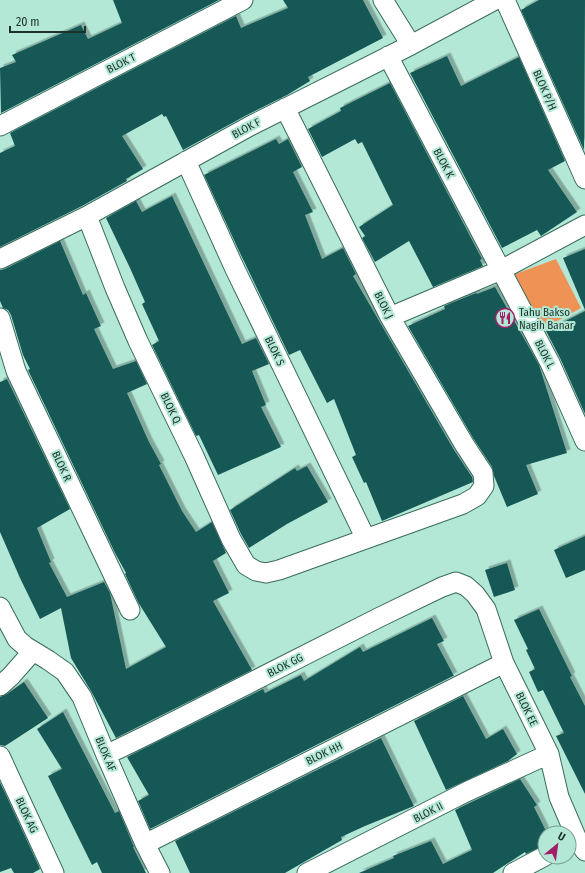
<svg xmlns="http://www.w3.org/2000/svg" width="585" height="873" viewBox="0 0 585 873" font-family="'Fira Sans Condensed',sans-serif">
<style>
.green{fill:#ee9256}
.building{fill:#185957;filter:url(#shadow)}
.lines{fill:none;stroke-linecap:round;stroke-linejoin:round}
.street-casing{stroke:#3a6b5c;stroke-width:21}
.street{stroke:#fff;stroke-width:19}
.labels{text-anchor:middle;stroke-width:4;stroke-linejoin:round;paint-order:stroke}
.street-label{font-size:11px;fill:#1c312b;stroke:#b3e7d6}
.poi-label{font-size:11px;fill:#1c312b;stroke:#b3e7d6;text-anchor:start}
</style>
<defs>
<filter id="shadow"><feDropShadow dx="3.5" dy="-3.5" stdDeviation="0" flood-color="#0004"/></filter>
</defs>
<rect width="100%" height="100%" fill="#b3e7d6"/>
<path class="green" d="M556,259L581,308L539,331L510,276Z"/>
<path class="building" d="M113,0H219L1,113L0,68L16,62L12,55L81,25L88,39L122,23Z
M283,0H363L383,38L308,77L310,81L287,95L245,116L183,150L166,116L164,117L162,114L122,136L143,169L126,179L127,181L82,206L0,247V153L15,146L10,133L236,16L241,28L288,8Z
M539,0H585L584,150L521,10Z
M447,56L461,86L519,57L565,161L548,170L577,212L541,236L537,230L502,248L410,73Z
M390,83L482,259L480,260L483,266L433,287L409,241L375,262L362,238L365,236L359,227L393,205L362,142L358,144L355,139L322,157L308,129L341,111L340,108Z
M276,139L279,144L288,139L302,167L293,172L313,212L305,215L322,259L343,248L356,274L353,276L454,450L472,477L473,482L382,521L366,482L364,483L352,457L356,455L334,399L327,403L300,350L289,355L239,251L204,175Z
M172,196L242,344L256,338L269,364L252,371L266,405L261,407L281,447L218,475L199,435L196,436L152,345L159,341L142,304L145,302L130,268L106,218L136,201L142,212Z
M60,241L83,295L86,293L101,326L94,329L113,369L136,361L147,384L127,393L149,442L161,464L159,465L182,511L196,532L212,522L226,553L213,561L229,593L213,601L252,670L116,738L91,691L71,658L61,608L40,619L20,578L0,532V382L7,379L70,509L37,528L51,562L49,563L67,597L104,582L110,593L126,669L166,647L138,602L125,574L126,573L115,553L28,370L30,369L23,355L11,315L8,310L3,308L0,301V270L5,269Z
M585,249V310L563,258Z
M495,287L539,365L567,453L526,465L538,494L507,507L494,476L492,467L473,438L408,326L445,309L444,306L476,293L477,294Z
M585,311V414L560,358L546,331Z
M307,466L328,502L287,524L249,548L241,534L230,510L295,468L297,471Z
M585,536V570L566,578L554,550Z
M507,563L515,590L494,597L485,570Z
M539,609L572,676L570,677L585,706V794L556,736L564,733L543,690L538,692L529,672L535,669L526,650L528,649L514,620Z
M432,618L444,641L437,644L454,676H453L150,829L138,801L149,795L127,757L263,689L265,693L301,675L304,681L360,647L363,652Z
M24,682L48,718L5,746L0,745V697L7,694Z
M463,696L486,739L503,729L517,754L508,761L446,790L414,721Z
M63,712L115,813L119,811L134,847H133L146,873H102L97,862L92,865L48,776L62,769L37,729Z
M381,738L414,806L365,826L341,837L342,840L285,873H190L175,841Z
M520,779L537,805L534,807L545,829V845L526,854L525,852L493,873H359L394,858L393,856L431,841L443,864L472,850L455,810Z
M0,782L40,869L33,873H14L11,868L0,872Z"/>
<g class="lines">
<defs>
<path id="street" d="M383,0L411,45
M505,0L585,179
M388,56L550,363L585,441
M0,126L243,0
M186,161L234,267L366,539
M87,216L115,288L138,341L194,456L231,539L246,565L256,571L266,573L279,570L463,504L477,496L484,486L483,473L464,444L390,317L285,108
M0,259L87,216L250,126L411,45L495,0
M390,317L501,270L585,225
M0,318L16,371L130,610
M0,607L17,639L25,646L48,660L65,672L82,697L106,755L145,844L160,873
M0,686L11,676L33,651
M106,755L149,734L380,617L442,587L456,582L466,586L475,594L486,609L504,663L549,754L559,797L577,839L585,851
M0,756L54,873
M145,844L504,663
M307,873L466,792L549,754
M513,873L545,856"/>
</defs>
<use href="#street" class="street-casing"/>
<use href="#street" class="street"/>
</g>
<defs>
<symbol id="restaurant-ring" viewBox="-11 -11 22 22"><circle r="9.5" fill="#b3e7d6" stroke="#a41d69" stroke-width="1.5"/><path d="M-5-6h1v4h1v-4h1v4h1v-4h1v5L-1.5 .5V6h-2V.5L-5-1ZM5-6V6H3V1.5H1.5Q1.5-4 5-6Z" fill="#a41d69"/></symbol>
</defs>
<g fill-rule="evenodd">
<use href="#restaurant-ring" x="494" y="307" width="22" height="22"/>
</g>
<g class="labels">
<g class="street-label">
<text transform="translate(121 63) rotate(-27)" y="4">BLOK T</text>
<text transform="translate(545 90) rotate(66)" y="4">BLOK P/H</text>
<text transform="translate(246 128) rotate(-28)" y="4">BLOK F</text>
<text transform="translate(444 163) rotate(62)" y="4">BLOK K</text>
<text transform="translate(384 305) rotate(63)" y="4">BLOK J</text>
<text transform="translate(275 351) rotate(64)" y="4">BLOK S</text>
<text transform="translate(545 354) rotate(63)" y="4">BLOK L</text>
<text transform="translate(171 408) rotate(64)" y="4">BLOK Q</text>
<text transform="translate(62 466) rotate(65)" y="4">BLOK R</text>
<text transform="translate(285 665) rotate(-27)" y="4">BLOK GG</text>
<text transform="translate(527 709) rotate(64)" y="4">BLOK EE</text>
<text transform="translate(324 753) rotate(-26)" y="4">BLOK HH</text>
<text transform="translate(106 754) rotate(67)" y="4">BLOK AF</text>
<text transform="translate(428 812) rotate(-27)" y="4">BLOK II</text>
<text transform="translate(27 815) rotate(65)" y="4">BLOK AG</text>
</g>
<g class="poi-label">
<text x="519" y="316">Tahu Bakso<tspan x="519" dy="13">Nagih Banar</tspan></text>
</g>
</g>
<g transform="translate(557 845) rotate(29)"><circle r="19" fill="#b3e7d6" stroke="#779e92"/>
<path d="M0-3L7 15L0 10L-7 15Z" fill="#a41d69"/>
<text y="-6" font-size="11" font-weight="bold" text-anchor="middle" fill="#1c312b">U</text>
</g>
<path d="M10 26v6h75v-6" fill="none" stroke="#1c312b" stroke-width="2"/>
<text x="16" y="26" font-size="12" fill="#1c312b" stroke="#b3e7d6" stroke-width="3" paint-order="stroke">20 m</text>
</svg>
